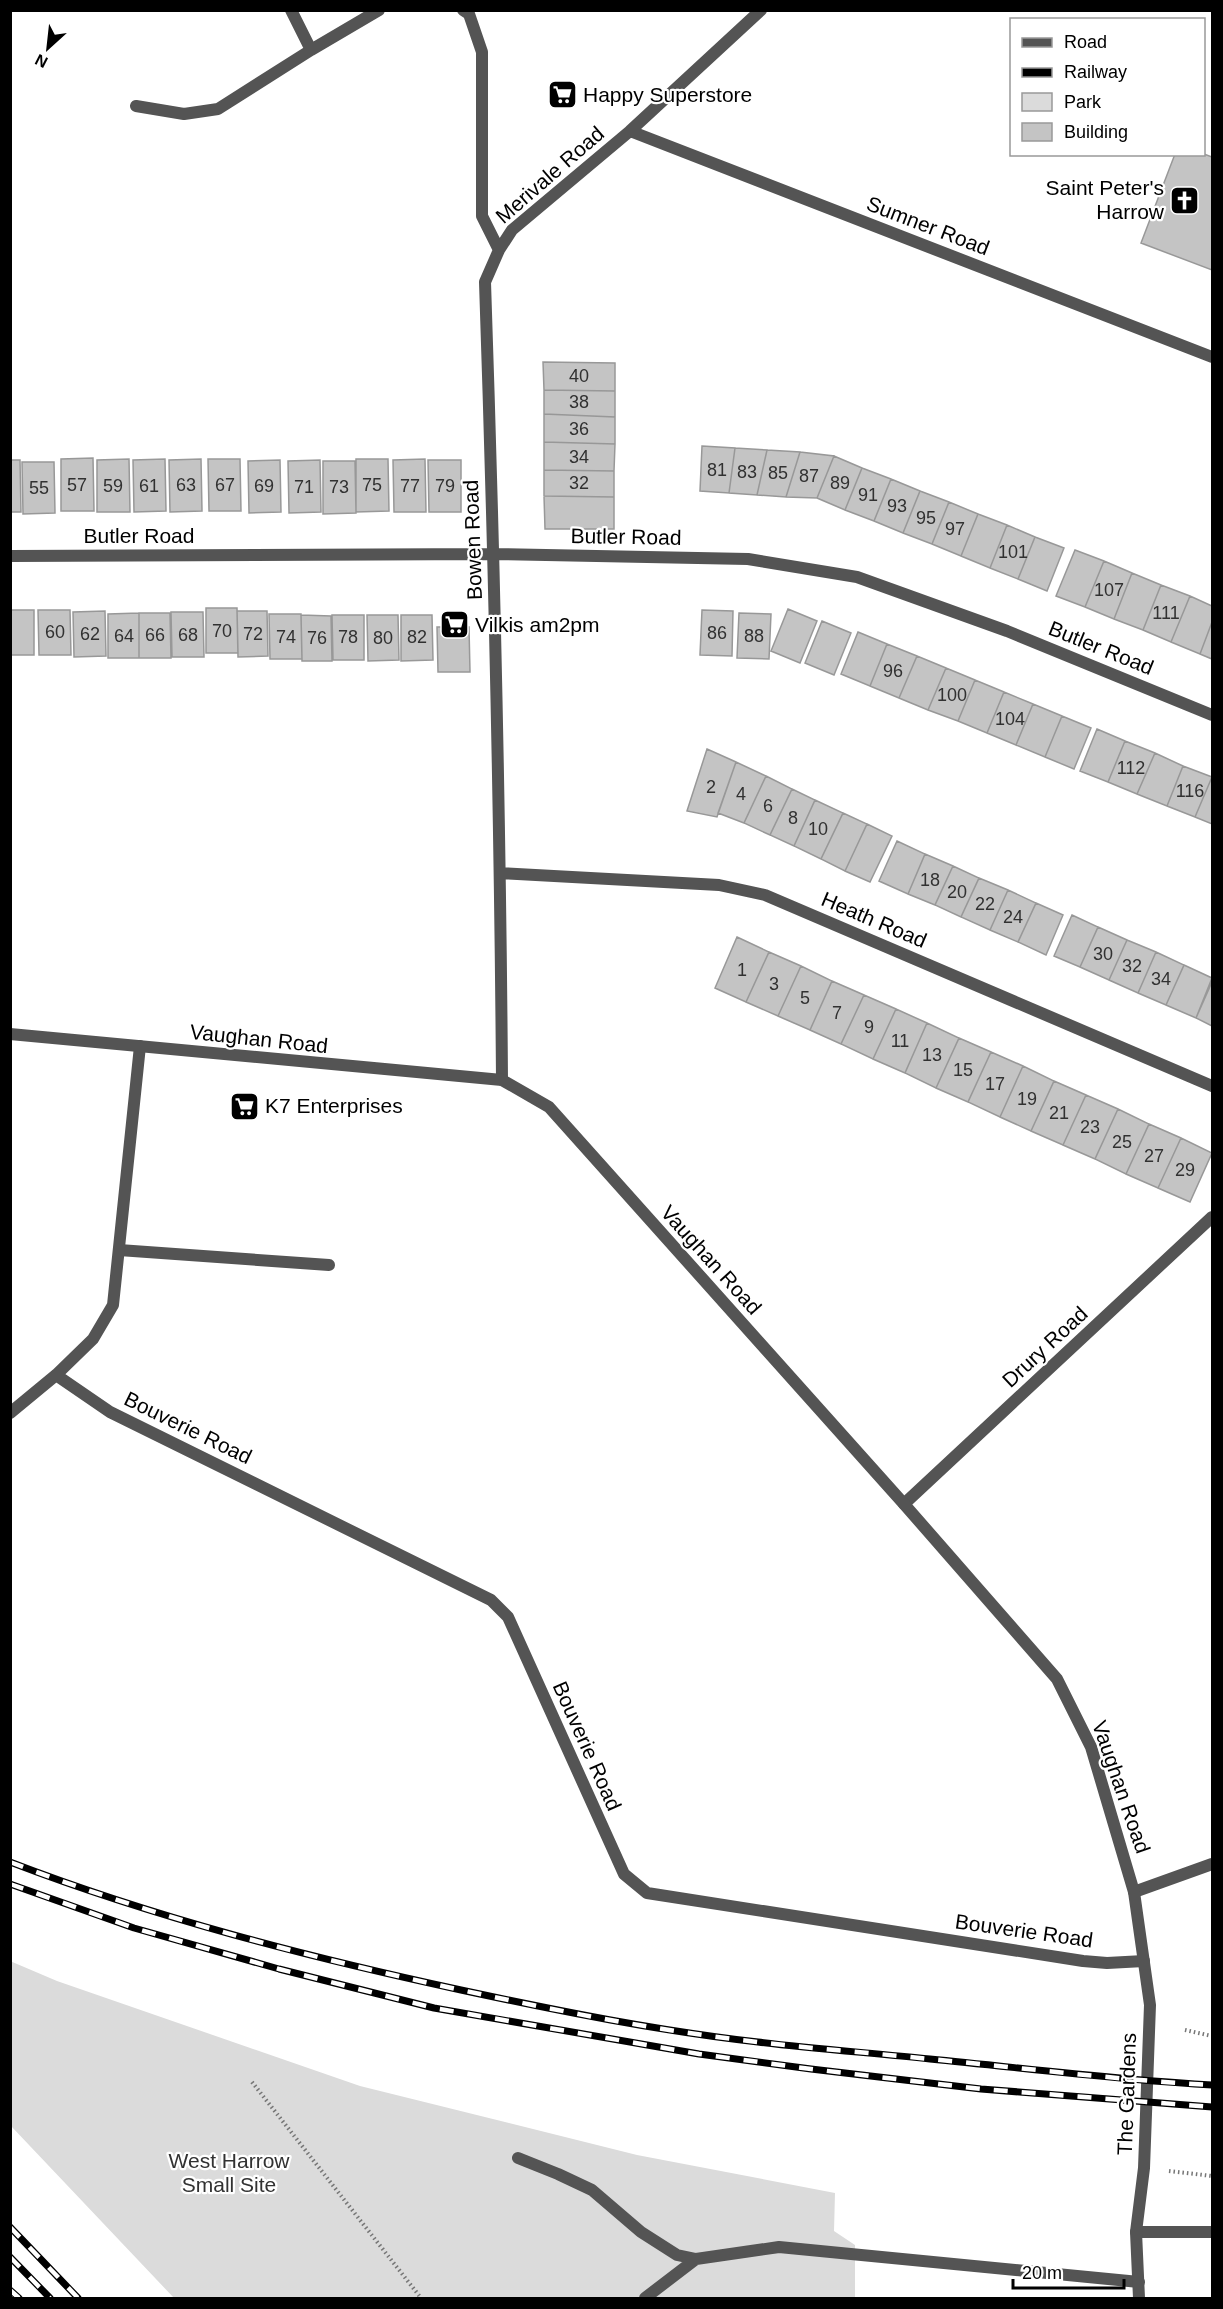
<svg xmlns="http://www.w3.org/2000/svg" width="1223" height="2309" viewBox="0 0 1223 2309" font-family="Helvetica,sans-serif">
<style>
.green{fill:#dbdbdb}
.building{fill:#c4c4c4;stroke:#989898;stroke-width:1.5}
.lines{fill:none;stroke-linecap:round;stroke-linejoin:round}
.path{stroke:#767676;stroke-width:4;stroke-dasharray:1.5 3;stroke-linecap:butt}
.service{stroke:#545454;stroke-width:12}
.minor{stroke:#545454;stroke-width:12}
.tertiary{stroke:#545454;stroke-width:12}
.rail-casing{stroke:#000;stroke-width:7}
.rail{stroke:#fff;stroke-width:4.5;stroke-dasharray:14;stroke-linecap:butt}
.labels{text-anchor:middle;stroke-width:4.5;stroke-linejoin:round;paint-order:stroke}
.number-label{font-size:18px;fill:#313131}
.poi-label{font-size:21px;fill:#000;stroke:#fff;text-anchor:start}
.street-label{font-size:21px;fill:#000;stroke:#fff}
.park-label{font-size:21px;fill:#323232;stroke:#fff}
</style>
<rect width="100%" height="100%" fill="#fff"/>
<path class="green" d="M10,1961L57,1981L360,2086L637,2155L835,2193L834,2231L855,2245V2298H174L11,2126Z"/>
<path class="building" d="M1175,154H1204L1212,157V270L1141,243Z
M543,362L615,363V391L544,390Z
M544,390L615,391V417L544,414Z
M544,414L615,417V444L544,442Z
M544,442L615,444L614,471L544,470Z
M702,446L735,448L729,493L700,491Z
M735,448L767,450L757,495L729,493Z
M767,450L800,452L786,497L757,495Z
M800,452L834,456L817,498L786,497Z
M834,456L862,468L845,510L817,498Z
M93,458L94,511H61V459Z
M129,459L130,512H97V460Z
M165,459L166,511L134,512L133,460Z
M201,459L202,511L170,512L169,460Z
M208,459H240L241,511H209Z
M356,459H388L389,511L356,512Z
M425,459L426,512H394L393,460Z
M10,460H20L21,512H10Z
M280,460L281,512L249,513L248,461Z
M320,460L321,512L289,513L288,461Z
M428,460H461V512H429Z
M323,461H355L356,513L323,514Z
M22,462H54L55,513L23,514Z
M862,468L891,479L874,521L845,510Z
M544,470L614,471V497L544,496Z
M891,479L920,491L903,533L874,521Z
M920,491L949,502L932,544L903,533Z
M544,496L614,497V529H545Z
M949,502L978,514L961,556L932,544Z
M978,514L1007,525L990,568L961,556Z
M1007,525L1035,537L1018,579L990,568Z
M1035,537L1064,548L1047,591L1018,579Z
M1075,550L1104,561L1085,607L1056,596Z
M1104,561L1132,573L1114,619L1085,607Z
M1132,573L1161,585L1143,630L1114,619Z
M1161,585L1190,596L1171,642L1143,630Z
M1190,596L1212,606V622L1200,654L1171,642Z
M206,608H237L238,653H206Z
M788,609L817,621L800,663L771,651Z
M10,610H34V655H10Z
M38,610H70L71,655H39Z
M702,610L733,611L732,656L700,655Z
M105,611L106,656L74,657L73,612Z
M237,611H267L268,656L238,657Z
M171,612H203L204,657H172Z
M139,613H170L171,658H139Z
M139,613V658H108V614Z
M739,613L771,614L769,659L737,658Z
M269,614H301L302,659H270Z
M301,615L331,616L332,661H302Z
M332,615H364V660H333Z
M367,615H398L399,660L368,661Z
M401,615H432L433,660L401,661Z
M822,621L851,633L834,675L805,663Z
M1212,622V659L1200,654Z
M437,627H469L470,672H438Z
M858,632L887,644L870,686L841,674Z
M887,644L917,656L899,698L870,686Z
M917,656L946,668L928,710L899,698Z
M946,668L975,680L958,721L928,710Z
M975,680L1004,692L987,733L958,721Z
M1004,692L1033,704L1016,745L987,733Z
M1033,704L1062,716L1045,757L1016,745Z
M1062,716L1091,728L1074,769L1045,757Z
M1097,729L1125,741L1108,782L1080,771Z
M1125,741L1155,753L1137,794L1108,782Z
M707,749L736,762L717,817L687,811Z
M1155,753L1183,766L1167,806L1137,794Z
M736,762L766,776L744,823L718,813Z
M1183,766L1212,777L1195,817L1167,806Z
M766,776L792,789L770,835L744,823Z
M1212,777V824L1195,817Z
M792,789L815,800L794,846L770,835Z
M815,800L843,813L821,859L794,846Z
M843,813L867,824L845,871L821,859Z
M867,824L892,836L870,882L845,871Z
M897,841L925,854L908,894L879,881Z
M925,854L953,866L935,905L908,894Z
M953,866L979,878L961,917L935,905Z
M979,878L1008,890L990,930L961,917Z
M1008,890L1036,903L1018,942L990,930Z
M1036,903L1063,915L1046,955L1018,942Z
M1072,915L1098,927L1080,967L1054,956Z
M1098,927L1127,940L1109,980L1080,967Z
M737,937L769,952L746,1002L715,988Z
M1127,940L1156,952L1138,993L1109,980Z
M769,952L801,966L778,1016L746,1002Z
M1156,952L1184,965L1166,1005L1138,993Z
M1184,965L1212,978L1196,1018L1166,1005Z
M801,966L832,981L810,1030L778,1016Z
M832,981L864,995L841,1044L810,1030Z
M1212,982V1026L1196,1018Z
M864,995L896,1009L873,1059L841,1044Z
M896,1009L927,1023L905,1073L873,1059Z
M927,1023L959,1038L936,1088L905,1073Z
M959,1038L991,1052L968,1102L936,1088Z
M991,1052L1023,1066L1000,1117L968,1102Z
M1023,1066L1054,1081L1031,1131L1000,1117Z
M1054,1081L1086,1095L1063,1145L1031,1131Z
M1086,1095L1118,1109L1095,1159L1063,1145Z
M1118,1109L1149,1124L1126,1174L1095,1159Z
M1149,1124L1181,1138L1158,1188L1126,1174Z
M1181,1138L1212,1153L1190,1202L1158,1188Z"/>
<g class="lines">
<path class="path" d="M1185,2030L1212,2036
M252,2082L421,2298
M1169,2171L1212,2176"/>
<path class="service" d="M119,1250L329,1265
M518,2158L558,2174L592,2190L641,2232L677,2255L696,2259
M1136,2232H1212
M645,2298L696,2259L779,2247L1139,2282"/>
<path class="minor" d="M291,10L311,50
M463,10L469,14L482,52V216L499,250
M136,106L184,114L218,109L311,50L379,10
M630,131L1212,357
M10,556L494,554L748,559L857,577L1007,631L1212,715
M500,873L719,885L765,895L1212,1086
M502,1080C500,814 494,548 485,282L499,250L512,230L630,131L761,10
M56,1375L110,1412L491,1600L508,1617L624,1874L647,1893L1083,1961L1107,1963L1144,1961
M10,1413L56,1375L93,1339L113,1305L140,1046
M904,1504L1212,1217
M1134,1892L1212,1864"/>
<path class="tertiary" d="M10,1034L502,1080L549,1107L904,1504L1057,1679L1091,1747L1134,1892L1150,2005L1144,2168L1136,2232L1139,2298"/>
<defs>
<path id="rail" d="M10,1862C156,1918 308,1957 461,1990C559,2011 659,2031 758,2042C815,2049 873,2053 930,2059C1024,2068 1118,2080 1212,2085
M10,1884L134,1928L279,1969L434,2008L699,2054L811,2069L981,2089L1212,2107
M10,2227L78,2298
M10,2257L50,2298
M10,2290L19,2298"/>
</defs>
<use href="#rail" class="rail-casing"/>
<use href="#rail" class="rail"/>
</g>
<defs>
<symbol id="supermarket-square" viewBox="-11 -11 22 22"><rect x="-9" y="-9" width="18" height="18" rx="4" fill="#000" stroke="#fff"/><path d="M-6-5.5h2.5l.6 2H6L4.5 2H-2.5L-4.4-4H-6ZM-1.5 3.2a1.3 1.3 0 1 0 .1 0ZM3 3.2a1.3 1.3 0 1 0 .1 0Z" fill="#fff"/></symbol>
<symbol id="church-square" viewBox="-11 -11 22 22"><rect x="-9" y="-9" width="18" height="18" rx="4" fill="#000" stroke="#fff"/><path d="M-1.2-6h2.4v3.5h3.3v2.4h-3.3V6h-2.4V-.1h-3.3v-2.4h3.3Z" fill="#fff"/></symbol>
</defs>
<g fill-rule="evenodd">
<use href="#supermarket-square" x="546" y="78" width="33" height="33"/>
<use href="#church-square" x="1168" y="184" width="33" height="33"/>
<use href="#supermarket-square" x="438" y="608" width="33" height="33"/>
<use href="#supermarket-square" x="228" y="1090" width="33" height="33"/>
</g>
<g class="labels">
<g class="number-label">
<text x="579" y="382">40</text>
<text x="579" y="408">38</text>
<text x="579" y="435">36</text>
<text x="579" y="463">34</text>
<text x="717" y="476">81</text>
<text x="747" y="478">83</text>
<text x="778" y="479">85</text>
<text x="809" y="482">87</text>
<text x="579" y="489">32</text>
<text x="840" y="489">89</text>
<text x="77" y="491">57</text>
<text x="186" y="491">63</text>
<text x="225" y="491">67</text>
<text x="372" y="491">75</text>
<text x="113" y="492">59</text>
<text x="149" y="492">61</text>
<text x="264" y="492">69</text>
<text x="410" y="492">77</text>
<text x="445" y="492">79</text>
<text x="304" y="493">71</text>
<text x="339" y="493">73</text>
<text x="39" y="494">55</text>
<text x="868" y="501">91</text>
<text x="897" y="512">93</text>
<text x="926" y="524">95</text>
<text x="955" y="535">97</text>
<text x="1013" y="558">101</text>
<text x="1109" y="596">107</text>
<text x="1166" y="619">111</text>
<text x="222" y="637">70</text>
<text x="55" y="638">60</text>
<text x="717" y="639">86</text>
<text x="90" y="640">62</text>
<text x="253" y="640">72</text>
<text x="155" y="641">66</text>
<text x="188" y="641">68</text>
<text x="124" y="642">64</text>
<text x="754" y="642">88</text>
<text x="286" y="643">74</text>
<text x="348" y="643">78</text>
<text x="417" y="643">82</text>
<text x="317" y="644">76</text>
<text x="383" y="644">80</text>
<text x="893" y="677">96</text>
<text x="952" y="701">100</text>
<text x="1010" y="725">104</text>
<text x="1131" y="774">112</text>
<text x="711" y="793">2</text>
<text x="1190" y="797">116</text>
<text x="741" y="800">4</text>
<text x="768" y="812">6</text>
<text x="793" y="824">8</text>
<text x="818" y="835">10</text>
<text x="930" y="886">18</text>
<text x="957" y="898">20</text>
<text x="985" y="910">22</text>
<text x="1013" y="923">24</text>
<text x="1103" y="960">30</text>
<text x="1132" y="972">32</text>
<text x="742" y="976">1</text>
<text x="1161" y="985">34</text>
<text x="774" y="990">3</text>
<text x="805" y="1004">5</text>
<text x="837" y="1019">7</text>
<text x="869" y="1033">9</text>
<text x="900" y="1047">11</text>
<text x="932" y="1061">13</text>
<text x="963" y="1076">15</text>
<text x="995" y="1090">17</text>
<text x="1027" y="1105">19</text>
<text x="1059" y="1119">21</text>
<text x="1090" y="1133">23</text>
<text x="1122" y="1148">25</text>
<text x="1154" y="1162">27</text>
<text x="1185" y="1176">29</text>
</g>
<g class="poi-label">
<text x="583" y="102">Happy Superstore</text>
<text x="1164" y="195" text-anchor="end">Saint Peter's<tspan x="1164" dy="24">Harrow</tspan></text>
<text x="475" y="632">Vilkis am2pm</text>
<text x="265" y="1113">K7 Enterprises</text>
</g>
<g class="street-label">
<text transform="translate(550 175) rotate(-41)" y="7">Merivale Road</text>
<text transform="translate(928 226) rotate(21)" y="7">Sumner Road</text>
<text x="139" y="543">Butler Road</text>
<text transform="translate(626 537) rotate(1)" y="7">Butler Road</text>
<text transform="translate(473 540) rotate(-92)" y="7">Bowen Road</text>
<text transform="translate(1101 648) rotate(22)" y="7">Butler Road</text>
<text transform="translate(874 920) rotate(23)" y="7">Heath Road</text>
<text transform="translate(259 1039) rotate(6)" y="7">Vaughan Road</text>
<text transform="translate(711 1260) rotate(48)" y="7">Vaughan Road</text>
<text transform="translate(1045 1347) rotate(-43)" y="7">Drury Road</text>
<text transform="translate(188 1428) rotate(26)" y="7">Bouverie Road</text>
<text transform="translate(587 1746) rotate(66)" y="7">Bouverie Road</text>
<text transform="translate(1121 1787) rotate(71)" y="7">Vaughan Road</text>
<text transform="translate(1024 1931) rotate(8)" y="7">Bouverie Road</text>
<text transform="translate(1127 2094) rotate(-88)" y="7">The Gardens</text>
</g>
<g class="park-label">
<text x="229" y="2168">West Harrow<tspan x="229" dy="24">Small Site</tspan></text>
</g>
</g>
<rect width="1223" height="2309" fill="none" stroke="#000000" stroke-width="24"/>
<rect x="1010" y="18" width="195" height="138" fill="#ffffff" stroke="#999999" stroke-width="1.5"/>
<rect x="1022" y="38" width="30" height="9" fill="#545454" stroke="#999999" stroke-width="1.5"/>
<text x="1064" y="48" font-size="18" fill="#000000">Road</text>
<rect x="1022" y="68" width="30" height="9" fill="#000000" stroke="#999999" stroke-width="1.5"/>
<text x="1064" y="78" font-size="18" fill="#000000">Railway</text>
<rect x="1022" y="93" width="30" height="18" fill="#dbdbdb" stroke="#999999" stroke-width="1.5"/>
<text x="1064" y="108" font-size="18" fill="#000000">Park</text>
<rect x="1022" y="123" width="30" height="18" fill="#c4c4c4" stroke="#999999" stroke-width="1.5"/>
<text x="1064" y="138" font-size="18" fill="#000000">Building</text>
<g transform="translate(48 48) rotate(207)" stroke="#ffffff" stroke-width="4.5" paint-order="stroke">
<path d="M0-4.5L10 22L0 15L-10 22Z" fill="#000000"/>
<text y="-9" font-size="16" font-weight="bold" text-anchor="middle" fill="#000000">N</text>
</g>
<path d="M1013 2279v9h111v-9" fill="none" stroke="#000000" stroke-width="3"/>
<text x="1022" y="2279" font-size="18" fill="#000000" stroke="#ffffff" stroke-width="4.5" paint-order="stroke">20 m</text>
</svg>
